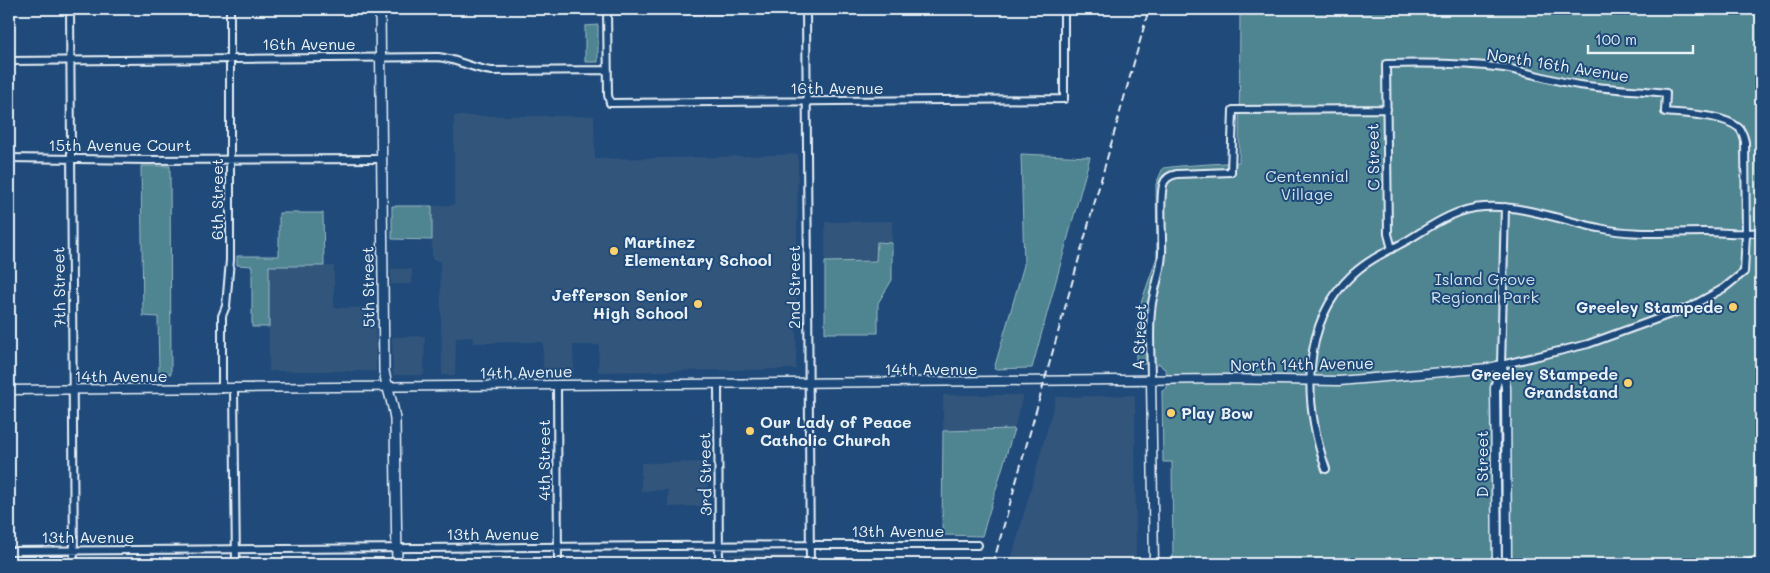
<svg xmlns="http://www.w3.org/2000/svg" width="1770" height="573" viewBox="0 0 1770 573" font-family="Mali,sans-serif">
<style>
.built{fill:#32557c}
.green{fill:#4f8491;stroke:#9cbac4}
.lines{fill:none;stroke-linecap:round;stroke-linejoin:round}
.minor-casing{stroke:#e8f1f8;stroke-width:10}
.tertiary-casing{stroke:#e8f1f8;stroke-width:11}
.secondary-casing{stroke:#e8f1f8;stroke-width:12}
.minor{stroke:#1f4a7a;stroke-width:6}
.tertiary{stroke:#1f4a7a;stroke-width:8}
.secondary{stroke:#1f4a7a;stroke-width:9}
.rail{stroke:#e8f1f8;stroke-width:2;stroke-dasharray:8 4;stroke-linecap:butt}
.poi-dot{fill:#ffd166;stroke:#1f4a7a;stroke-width:2}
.labels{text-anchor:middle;stroke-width:4;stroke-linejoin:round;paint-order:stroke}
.street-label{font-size:16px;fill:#e8f1f8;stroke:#1f4a7a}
.park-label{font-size:16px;fill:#d1e1e9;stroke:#1f4a7a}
.poi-label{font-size:16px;font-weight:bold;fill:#e8f1f8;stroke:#1f4a7a;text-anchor:start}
</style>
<rect width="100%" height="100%" fill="#1f4a7a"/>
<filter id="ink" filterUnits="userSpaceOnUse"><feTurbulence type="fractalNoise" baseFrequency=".02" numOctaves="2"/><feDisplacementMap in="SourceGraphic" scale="10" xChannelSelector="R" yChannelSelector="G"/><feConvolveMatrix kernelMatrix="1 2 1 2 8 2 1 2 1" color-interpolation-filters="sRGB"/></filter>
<g filter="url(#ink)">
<path class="built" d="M454,116H594L595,159L718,157L798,154L796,369L598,372L599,345H573L574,375L543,374V342L473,343V337L456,338L455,375H442L440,261L432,260V206L454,205Z
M892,221V242H877L876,261L825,262V222Z
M269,266H334V308L375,307L376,371H269Z
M391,269H412V284H391Z
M425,336L424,375H393L392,337Z
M943,395H1023L1014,429L943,431Z
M1135,395L1136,564H1010L1056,397Z
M708,462V506L668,507V490L641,491V463Z
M729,554L802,555V564H729Z"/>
<path class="green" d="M1240,9H1746L1761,13V564H1173L1172,462H1163L1162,391L1167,388L1166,370L1163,368L1160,364H1136V344L1141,303L1157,257L1156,184L1163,168L1180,166L1239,162Z
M598,25V62H585V26Z
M1021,154L1090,157L1032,368L994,369L1024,265Z
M141,166H170L171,374L159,373L158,317L143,316Z
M392,206H432V240L392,239Z
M279,213H323L324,266H269V327H252V266L237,265V256H279Z
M877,242L892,243V280L878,303V333H825V262L876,261Z
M1014,429L982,536L942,535L943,431Z"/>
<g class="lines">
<defs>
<path id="minor" d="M70,9L74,564
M607,9L608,95L610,103L1064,99V9
M806,9L810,564
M607,10L799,9
M9,61L438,57C457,59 473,69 492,71L608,70
M9,158L146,160L382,159
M1392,249L1388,234L1386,64C1424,63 1467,63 1504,68C1529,72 1553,81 1579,85C1607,89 1637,90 1666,93L1665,112C1685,114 1722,114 1739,128C1743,132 1744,137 1745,142L1746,234L1744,272L1724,288L1690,307L1588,344L1501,365L1505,207
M1151,380C1151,355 1148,328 1152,303C1155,287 1161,271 1162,254C1163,235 1159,203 1163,185C1165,178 1171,175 1177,174L1231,172L1233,110L1387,109
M718,384L719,564
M557,385L558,564
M222,389V316L226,306L230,260V9
M234,389L236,564
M1326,469C1304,405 1299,324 1353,274C1369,259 1390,250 1408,240C1431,226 1456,208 1484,207C1525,205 1559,220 1599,228C1633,236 1670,232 1705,232C1724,232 1742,235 1761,232
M9,551L810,545H978
M1746,564L1761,559"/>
<path id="tertiary" d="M1502,367L1506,387L1507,564
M1151,380L1154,564
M9,390L1228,379L1339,381L1489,368L1501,365
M1497,564L1495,388L1501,365"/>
<path id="secondary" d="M380,9L384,371C387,388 393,403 395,419L397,564"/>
</defs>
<use href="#minor" class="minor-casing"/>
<use href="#tertiary" class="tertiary-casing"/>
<use href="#secondary" class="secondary-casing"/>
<use href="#minor" class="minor"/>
<use href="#tertiary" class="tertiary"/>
<use href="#secondary" class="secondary"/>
<path class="rail" d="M993,564L1149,9"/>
</g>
</g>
<g class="poi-dot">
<circle cx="614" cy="251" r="5"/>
<circle cx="698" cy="304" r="5"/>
<circle cx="1733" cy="307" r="5"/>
<circle cx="1628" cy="383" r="5"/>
<circle cx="1171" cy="413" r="5"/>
<circle cx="750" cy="431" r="5"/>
</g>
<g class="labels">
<g class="street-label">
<text x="309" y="50">16th Avenue</text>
<text transform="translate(1558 65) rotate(9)" y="6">North 16th Avenue</text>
<text x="837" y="94">16th Avenue</text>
<text x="120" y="151">15th Avenue Court</text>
<text transform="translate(1373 157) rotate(-91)" y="6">C Street</text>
<text transform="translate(217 199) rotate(-90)" y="6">6th Street</text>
<text transform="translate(59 287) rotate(-91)" y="6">7th Street</text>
<text transform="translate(368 287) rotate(-91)" y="6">5th Street</text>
<text transform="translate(794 287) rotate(-90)" y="6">2nd Street</text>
<text transform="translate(1139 337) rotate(-88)" y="6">A Street</text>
<text transform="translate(1302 364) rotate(-1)" y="6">North 14th Avenue</text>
<text x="931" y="375">14th Avenue</text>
<text transform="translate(526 372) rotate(-1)" y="6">14th Avenue</text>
<text x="121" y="382">14th Avenue</text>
<text transform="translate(544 460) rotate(-90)" y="6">4th Street</text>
<text transform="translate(1482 464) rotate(-90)" y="6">D Street</text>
<text transform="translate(705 474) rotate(-91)" y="6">3rd Street</text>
<text x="898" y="537">13th Avenue</text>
<text x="493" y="540">13th Avenue</text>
<text x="88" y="543">13th Avenue</text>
</g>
<g class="park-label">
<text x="1307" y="182">Centennial<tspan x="1307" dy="18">Village</tspan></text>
<text x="1485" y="285">Island Grove<tspan x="1485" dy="18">Regional Park</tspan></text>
</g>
<g class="poi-label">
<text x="624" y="248">Martinez<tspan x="624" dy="18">Elementary School</tspan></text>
<text x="688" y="301" text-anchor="end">Jefferson Senior<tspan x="688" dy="18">High School</tspan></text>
<text x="1723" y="313" text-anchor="end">Greeley Stampede</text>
<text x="1618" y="380" text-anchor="end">Greeley Stampede<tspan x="1618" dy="18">Grandstand</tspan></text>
<text x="1181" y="419">Play Bow</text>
<text x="760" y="428">Our Lady of Peace<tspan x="760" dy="18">Catholic Church</tspan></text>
</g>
</g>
<rect width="1770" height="573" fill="none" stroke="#1f4a7a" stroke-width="30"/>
<rect x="15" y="15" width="1740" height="543" fill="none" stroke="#e8f1f8" stroke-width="2" filter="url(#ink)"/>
<path d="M1588 45v8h105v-8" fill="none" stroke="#e8f1f8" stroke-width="2.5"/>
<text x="1595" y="45" font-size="15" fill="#e8f1f8" stroke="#1f4a7a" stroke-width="4" paint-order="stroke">100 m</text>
</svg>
